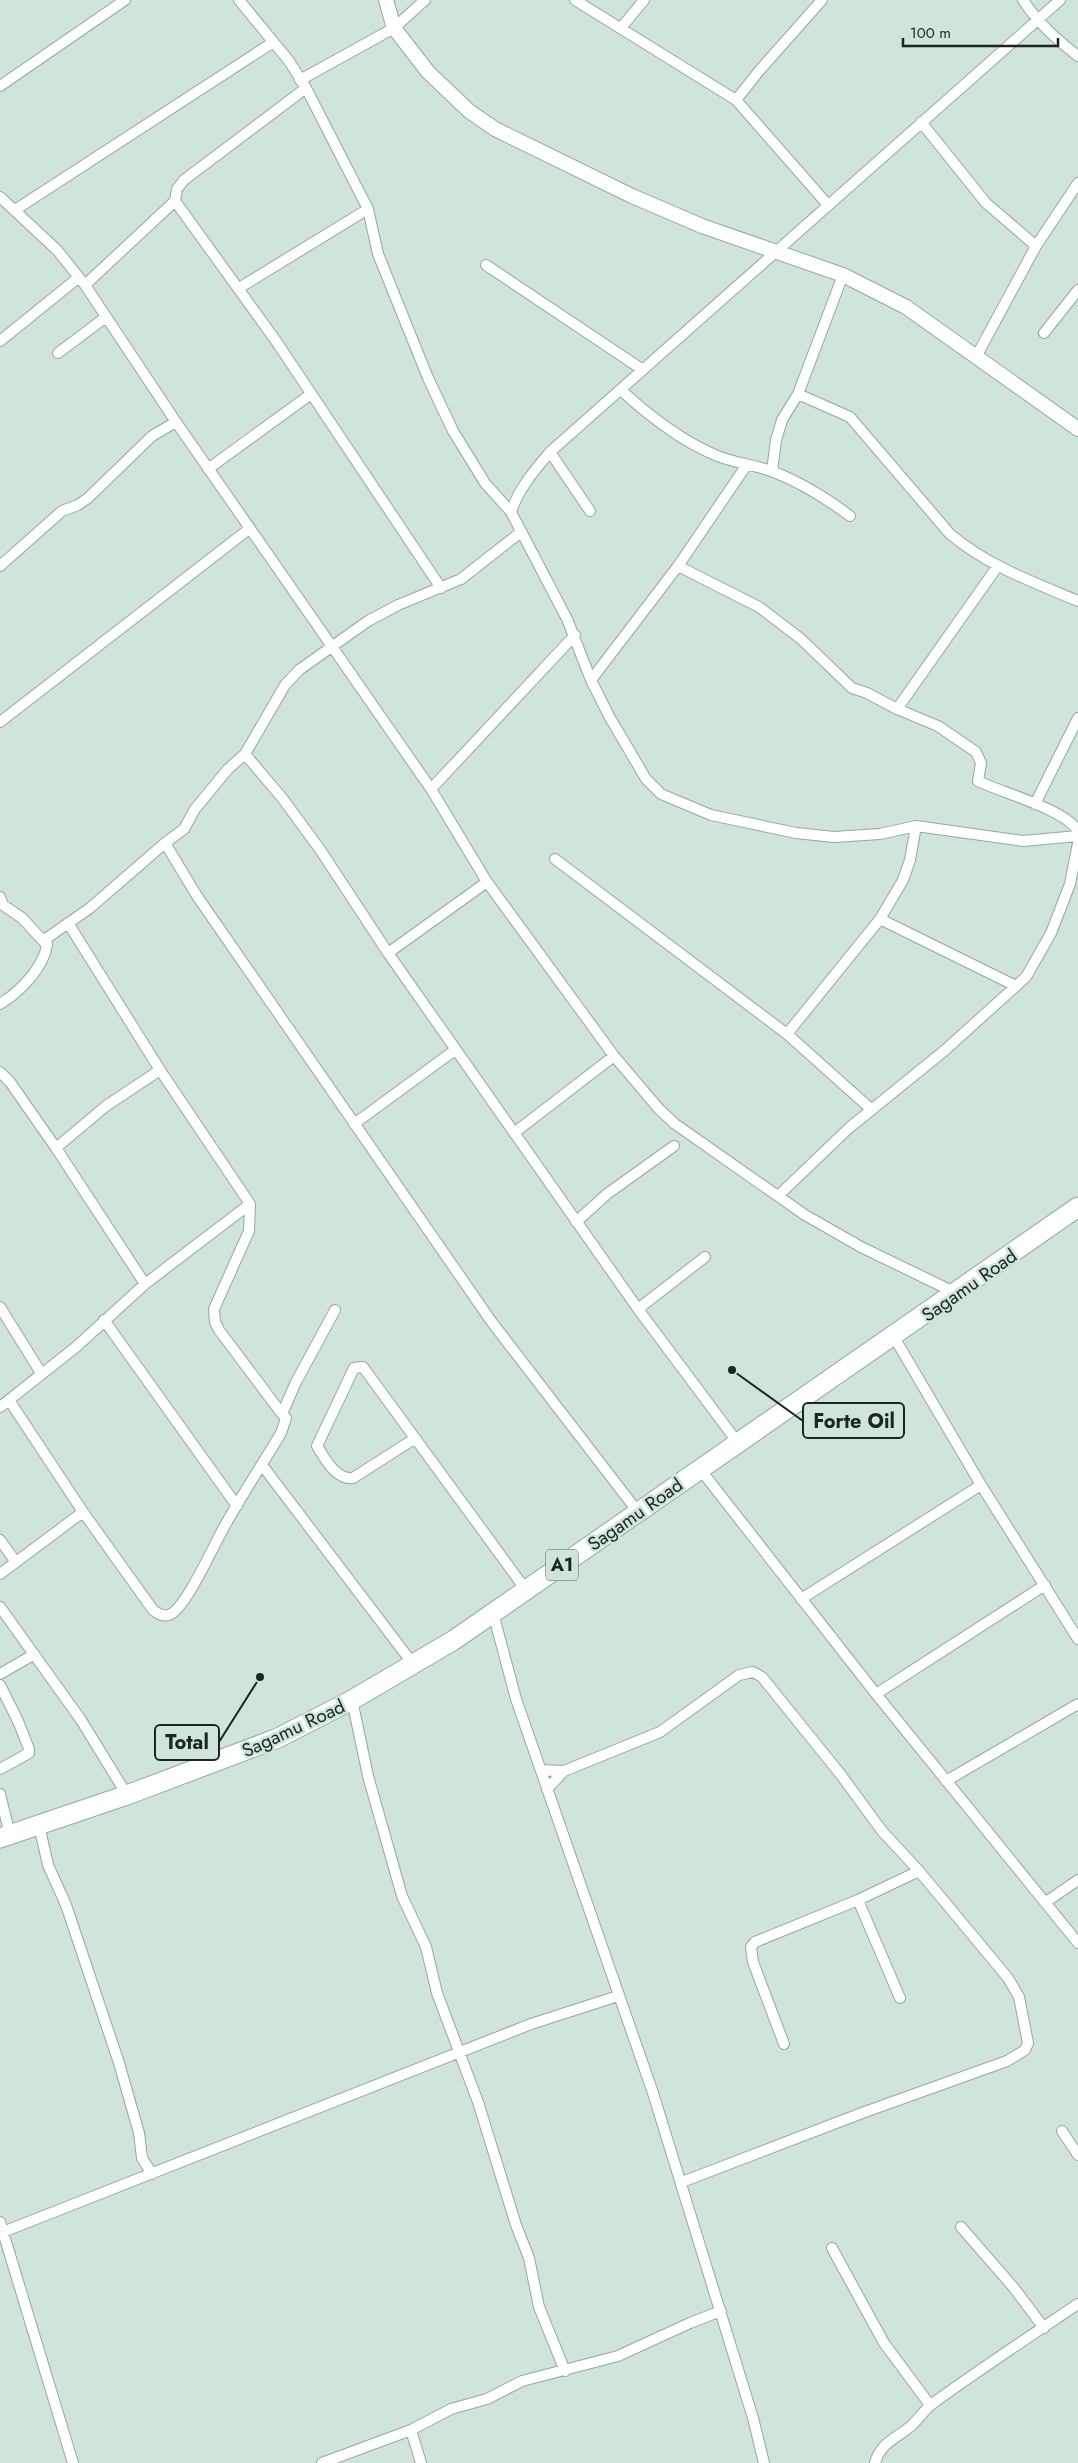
<svg xmlns="http://www.w3.org/2000/svg" width="1078" height="2463" viewBox="0 0 1078 2463" font-family="Jost,sans-serif">
<style>
.lines{fill:none;stroke-linecap:round;stroke-linejoin:round}
.street-casing{stroke:#94a89e;stroke-width:12}
.secondary-casing{stroke:#94a89e;stroke-width:16}
.highway-casing{stroke:#94a89e;stroke-width:21}
.street{stroke:#fff;stroke-width:10}
.secondary{stroke:#fff;stroke-width:14}
.highway{stroke:#fff;stroke-width:19}
.labels{text-anchor:middle;stroke-width:5;stroke-linejoin:round;paint-order:stroke}
.shield{fill:#cfe5d9;stroke:#525f58;stroke-width:1}
.shield-label{font-size:18px;font-weight:bold;fill:#1d2521}
.street-label{font-size:19px;fill:#1d2521;stroke:#cfe5d9}
.leader{fill:none;stroke:#1d2521;stroke-width:2}
.callout-dot{fill:#1d2521;stroke:#cfe5d9;stroke-width:2}
.callout{fill:#cfe5d9;stroke:#1d2521;stroke-width:2}
.callout-label{font-size:20px;text-anchor:middle;font-weight:bold;fill:#1d2521}
</style>
<rect width="100%" height="100%" fill="#cfe5d9"/>
<g class="lines">
<defs>
<path id="street" d="M239,0L289,61L306,88L368,209L378,254L428,378L453,431L485,483L511,512L567,619L591,680L609,716L646,779L661,794L711,815L796,833L834,837L880,834L916,826L1023,841L1078,836
M575,0L736,100L828,205
M1023,0C1038,23 1056,39 1078,56
M621,28L644,0
M300,80L394,28L425,0
M0,86L125,0
M736,100L759,71L822,0
M921,122L986,203L1036,246
M0,197L57,250L85,285L176,422L431,789L487,882L614,1056L659,1109L675,1124L805,1215L861,1247L956,1293
M175,201L276,341L441,588
M15,210L272,43
M486,265L643,370
M85,285L175,201L177,189L184,180L306,88
M239,288L368,209
M1044,333L1078,290
M0,341L78,278
M58,353L106,317
M976,357L1036,246L1078,183
M621,390C648,415 680,440 715,455C734,463 755,465 774,472C802,483 826,498 850,516
M798,394L850,417L950,534C988,566 1033,582 1078,601
M550,452L590,511
M208,469L311,394
M772,471L776,440L782,420L798,394L843,275
M511,512C519,488 534,471 550,452L1060,0
M0,566L62,511L78,505L88,498L152,436L176,422
M678,566L759,607L801,639L852,688L867,693L897,709L938,726L976,752L981,763L978,781C1000,792 1070,811 1078,832
M591,680L678,566L746,466
M897,709L997,567
M0,722L249,529
M245,754L283,799L321,851L388,953L638,1309L738,1443
M431,789L575,635
M1035,804L1078,718
M165,843L197,896L491,1321L638,1512
M555,859L787,1034L872,1110
M0,897L3,905L22,918L47,945
M880,919L1016,986
M68,923L160,1070L250,1204L249,1231L214,1309L215,1322L219,1330L282,1414
M388,953L487,882
M0,1004C18,993 38,973 45,953C47,948 46,943 47,938L90,908L165,843L184,829L195,809L228,769L245,754L285,685L299,670L368,621L398,605L461,579L521,532
M787,1034L880,919L903,880L910,860L916,826
M0,1072L10,1082L56,1148L145,1284
M354,1124L455,1050
M514,1133L614,1056
M56,1148L106,1106L160,1070
M778,1196L849,1128L944,1051L1026,977L1051,933L1070,884L1078,843
M576,1222L607,1194L674,1146
M0,1307L41,1373
M638,1309L705,1257
M104,1320L237,1506
M894,1337L981,1485L1078,1639
M9,1400L83,1512L153,1610C158,1614 164,1618 171,1614C187,1605 213,1547 223,1529C241,1496 262,1465 281,1433L286,1418L282,1414L296,1382L335,1310
M0,1407L76,1347L145,1284L250,1204
M414,1439L353,1478C336,1480 325,1459 317,1446L354,1368L363,1367L526,1590
M262,1465L413,1664
M700,1469L876,1694L1078,1943
M0,1540L15,1561
M0,1574L83,1512
M801,1599L981,1485
M0,1607L81,1720L127,1795
M493,1613L516,1699L653,2093L753,2418L764,2463
M0,1674L33,1655
M0,1685L18,1721L29,1749V1753L0,1769
M876,1694L1045,1585
M352,1700L368,1776L402,1896L426,1947L437,1993L478,2102L516,2225L529,2258L539,2307L565,2371
M541,1770L564,1771L660,1732L739,1675L753,1672L762,1677L841,1775L882,1831L919,1871L1008,1978L1019,1997L1028,2043L1025,2050L1007,2061L862,2113L682,2182
M946,1781L1078,1704
M547,1789L564,1771
M0,1794L10,1835
M39,1825L48,1865L66,1905L119,2063L139,2133L142,2158L152,2174
M858,1900L900,1998
M1046,1902L1078,1880
M784,2044L753,1962L751,1947L755,1942L858,1900L919,1871
M1062,2131L1078,2155
M0,2222L73,2463
M961,2227L1014,2288L1044,2328
M3,2232L531,2024L618,1996
M832,2248L884,2343L930,2405
M411,2430L421,2463
M322,2463L411,2430L451,2409L487,2399L522,2381L618,2356L690,2323L721,2311
M875,2463C880,2443 897,2438 911,2426C919,2419 924,2410 932,2404C980,2369 1029,2337 1078,2304"/>
<path id="secondary" d="M386,0L394,28L428,72L469,111L495,129L632,196L702,226L843,275L906,307L1078,429"/>
<path id="highway" d="M0,1838L127,1795L278,1738L352,1700L454,1640L1078,1207"/>
</defs>
<use href="#street" class="street-casing"/>
<use href="#secondary" class="secondary-casing"/>
<use href="#highway" class="highway-casing"/>
<use href="#street" class="street"/>
<use href="#secondary" class="secondary"/>
<use href="#highway" class="highway"/>
</g>
<g class="labels">
<rect class="shield" x="546" y="1549.5" width="32" height="31" rx="4"/>
<g class="shield-label">
<text x="562" y="1571">A1</text>
</g>
<g class="street-label">
<text transform="translate(969 1285) rotate(-35)" y="7">Sagamu Road</text>
<text transform="translate(635 1514) rotate(-35)" y="7">Sagamu Road</text>
<text transform="translate(293 1728) rotate(-25)" y="7">Sagamu Road</text>
</g>
</g>
<path class="leader" d="M732 1370L803 1421M260 1677L219 1742"/>
<g class="callout-dot">
<circle cx="732" cy="1370" r="5"/>
<circle cx="260" cy="1677" r="5"/>
</g>
<g class="callout">
<rect x="803" y="1403" width="101" height="35" rx="5"/>
<rect x="155" y="1725" width="64" height="35" rx="5"/>
</g>
<g class="callout-label">
<text x="854" y="1428">Forte Oil</text>
<text x="187" y="1749">Total</text>
</g>
<path d="M903 38v8h155v-8" fill="none" stroke="#1d2521" stroke-width="2.5"/>
<text x="910" y="38" font-size="15" fill="#1d2521" stroke="#cfe5d9" stroke-width="4" paint-order="stroke">100 m</text>
</svg>
